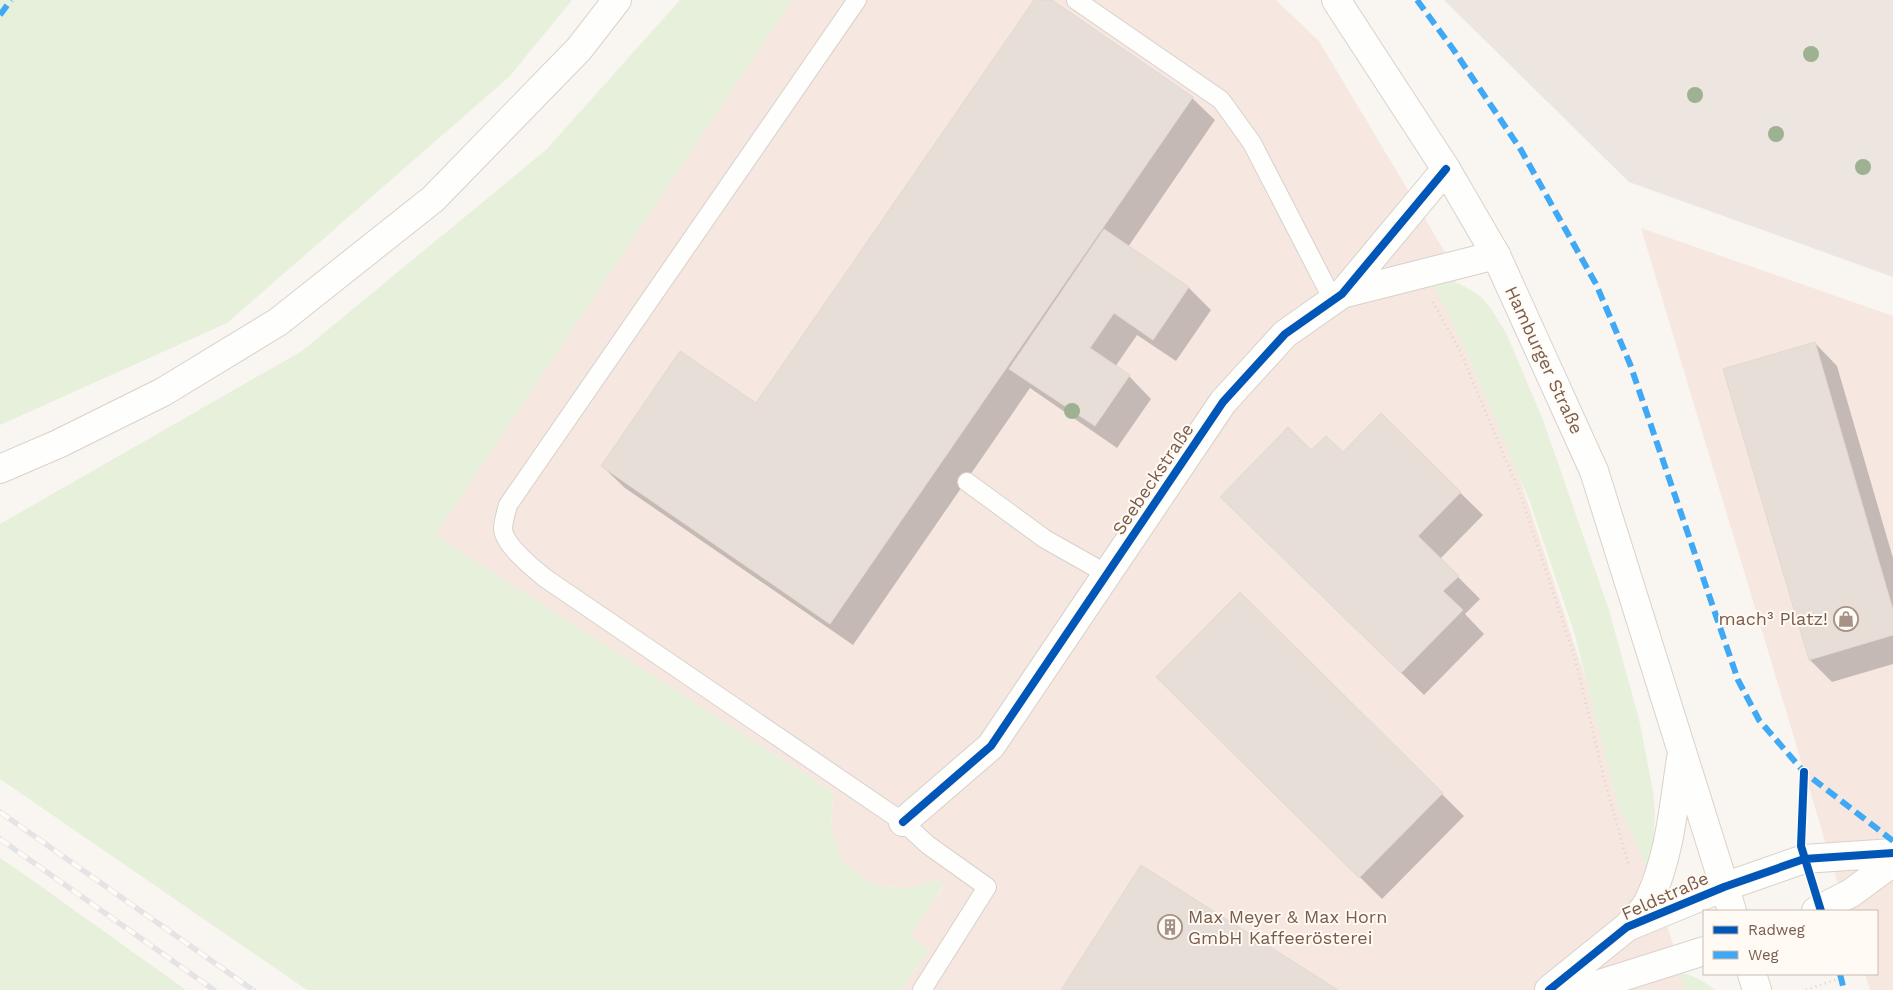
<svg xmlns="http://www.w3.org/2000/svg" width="1893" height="990" viewBox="0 0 1893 990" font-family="'Work Sans',sans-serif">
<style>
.commercial{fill:#f6e8e1}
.industrial{fill:#ede5e0}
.green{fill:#e7f0db}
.shadow{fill:#0003}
.building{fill:#e6ded7;stroke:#e2d8d2}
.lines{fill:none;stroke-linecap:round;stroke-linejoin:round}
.lane-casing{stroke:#d7d1cb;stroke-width:20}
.street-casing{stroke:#d7d1cb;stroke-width:30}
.secondary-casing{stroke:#d9d2cb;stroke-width:30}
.path{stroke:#dcd5d0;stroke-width:3;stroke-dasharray:1 4;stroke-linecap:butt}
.lane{stroke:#fefefd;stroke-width:18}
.street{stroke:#fefefd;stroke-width:28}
.secondary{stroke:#fefefd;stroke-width:28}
.rail-casing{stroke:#e6e3e7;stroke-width:5.5}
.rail{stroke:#fffaf3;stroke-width:4;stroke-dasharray:11;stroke-linecap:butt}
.quiet{stroke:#3fa9f5;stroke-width:6;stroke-dasharray:12 6;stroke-linecap:butt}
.cycleway-casing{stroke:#fffaf3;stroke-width:11}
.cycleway{stroke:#0057b8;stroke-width:8}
.tree{fill:#9eb190}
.labels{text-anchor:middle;stroke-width:4;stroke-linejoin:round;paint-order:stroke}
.street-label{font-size:18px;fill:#7a5c4d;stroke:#fffaf3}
.poi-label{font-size:18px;fill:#7a5c4d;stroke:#fffaf3;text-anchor:end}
</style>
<rect width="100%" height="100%" fill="#f9f5f0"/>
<path class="commercial" d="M792,0H1276L1319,41L1446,254L1688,990H902L929,949L909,936L944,886L935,880L909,889L875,886L842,862L831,829L833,792L435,535Z
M1641,228L1893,316V990H1870L1865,974H1877V911H1846Z"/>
<path class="industrial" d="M1444,0H1893V277L1629,182Z"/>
<path class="green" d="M0,0H572L510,76L227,323L0,425Z
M680,0H792L435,535L833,792L831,829L842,862L875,886L909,889L935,880L944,885L910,936L929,949L902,990H307L0,779V524L302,351L546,150Z
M1444,279L1460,284L1480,296L1490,307L1506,333L1543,420L1609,610L1639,719L1653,791L1655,811L1653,849L1648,872L1639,849L1618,806L1574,632L1530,502L1465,348L1431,280Z
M0,858L18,870L186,990H0Z
M1679,973C1693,974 1704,982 1715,990H1685Z"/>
<path class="shadow" d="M1035,0H1050L1192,98L1215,120L1128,247L1189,288L1211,310L1176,361L1137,335L1115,367L1129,376L1151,399L1117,448L1030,388L853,645L625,488L602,466L757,405Z
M1815,343L1837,366L1893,558V664L1832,682L1810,660Z
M1381,415L1483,515L1440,559L1480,599L1465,614L1484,634L1424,695L1244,519L1312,452L1343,454Z
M1240,594L1464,816L1382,899L1158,677Z"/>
<path class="building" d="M1034,0H1052L1193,97L830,624L601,466L680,351L756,403Z
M1104,229L1189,287L1153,340L1114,313L1090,348L1130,375L1095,426L1009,369Z
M1815,342L1893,610V635L1809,660L1723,369Z
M1381,413L1461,492L1418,536L1459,576L1443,591L1463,610L1401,673L1220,497L1288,427L1311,450L1326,436L1343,452Z
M1240,592L1443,793L1359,878L1156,677Z
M1141,865L1338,990H1061Z"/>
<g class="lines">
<defs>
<path id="lane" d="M857,0L508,505C506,513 503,521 503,529C504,545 533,568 545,578L903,822L928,845L987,887L922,990
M1076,0L1221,100L1252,143L1333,300
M967,482L1045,539L1107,574"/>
<path id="street" d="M1342,294L1496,255
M903,822L991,746L1223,402L1285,334L1342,294L1446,169"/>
<path id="secondary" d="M1336,0L1446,169L1496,255L1594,471L1732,911
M0,469L58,444L163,392L278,322L433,199L579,49L617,0
M1816,911L1851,893L1893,862
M1628,926C1636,917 1646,909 1650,898C1670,855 1674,804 1681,758
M1752,974L1757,990
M1549,990L1627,927L1724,887L1804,859L1893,853
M1571,990L1590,987L1704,951"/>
</defs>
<use href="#lane" class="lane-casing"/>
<use href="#street" class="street-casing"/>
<use href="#secondary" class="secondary-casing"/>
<path class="path" d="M1433,302L1460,351L1521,496L1575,658L1606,786L1629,866
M1806,990L1841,978"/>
<use href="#lane" class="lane"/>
<use href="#street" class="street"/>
<use href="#secondary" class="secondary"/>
<defs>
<path id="rail" d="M0,812L253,990
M0,839L214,990"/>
</defs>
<use href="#rail" class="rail-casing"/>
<use href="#rail" class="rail"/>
<path class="quiet" d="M1417,0L1453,49L1521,150L1596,284L1630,364L1738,680L1759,720L1804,772L1893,841
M0,15L11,0
M1840,974L1844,990"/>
<defs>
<path id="cycleway" d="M1804,772L1801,846L1821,911
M903,822L991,746L1223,402L1285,334L1342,294L1446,169
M1549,990L1627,927L1724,887L1804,859L1893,853"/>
</defs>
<use href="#cycleway" class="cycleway-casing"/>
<use href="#cycleway" class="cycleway"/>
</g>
<g class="tree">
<circle cx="1811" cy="54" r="8"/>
<circle cx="1695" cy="95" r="8"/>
<circle cx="1776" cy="134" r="8"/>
<circle cx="1863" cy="167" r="8"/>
<circle cx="1072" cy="411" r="8"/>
</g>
<defs>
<symbol id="shop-ring" viewBox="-11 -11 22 22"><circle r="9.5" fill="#fffaf3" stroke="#a69286" stroke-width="1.5"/><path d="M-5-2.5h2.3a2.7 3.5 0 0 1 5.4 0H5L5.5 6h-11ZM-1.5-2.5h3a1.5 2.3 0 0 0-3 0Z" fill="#a69286"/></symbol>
<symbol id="building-ring" viewBox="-11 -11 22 22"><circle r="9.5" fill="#fffaf3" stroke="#a69286" stroke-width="1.5"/><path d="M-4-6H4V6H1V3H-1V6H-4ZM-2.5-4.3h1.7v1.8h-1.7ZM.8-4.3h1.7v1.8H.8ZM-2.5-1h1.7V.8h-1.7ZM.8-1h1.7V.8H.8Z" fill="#a69286"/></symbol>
</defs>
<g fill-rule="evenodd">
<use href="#shop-ring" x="1832" y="605" width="28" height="28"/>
<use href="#building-ring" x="1156" y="913" width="28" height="28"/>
</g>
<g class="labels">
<g class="street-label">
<text transform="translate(1544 360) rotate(65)" y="6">Hamburger Straße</text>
<text transform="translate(1153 479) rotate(-56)" y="6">Seebeckstraße</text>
<text transform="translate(1665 896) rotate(-24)" y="6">Feldstraße</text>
</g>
<g class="poi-label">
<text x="1828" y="625">mach³ Platz!</text>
<text x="1188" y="923" text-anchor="start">Max Meyer &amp; Max Horn<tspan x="1188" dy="21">GmbH Kaffeerösterei</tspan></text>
</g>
</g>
<rect x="1703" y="910" width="175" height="65" fill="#fffaf3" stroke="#cabbb1"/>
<rect x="1713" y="926" width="25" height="8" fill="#0057b8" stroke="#cabbb1"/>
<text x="1748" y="935" font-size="15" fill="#7a5c4d">Radweg</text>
<rect x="1713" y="951" width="25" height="8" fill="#3fa9f5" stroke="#cabbb1"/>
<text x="1748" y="960" font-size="15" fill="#7a5c4d">Weg</text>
</svg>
